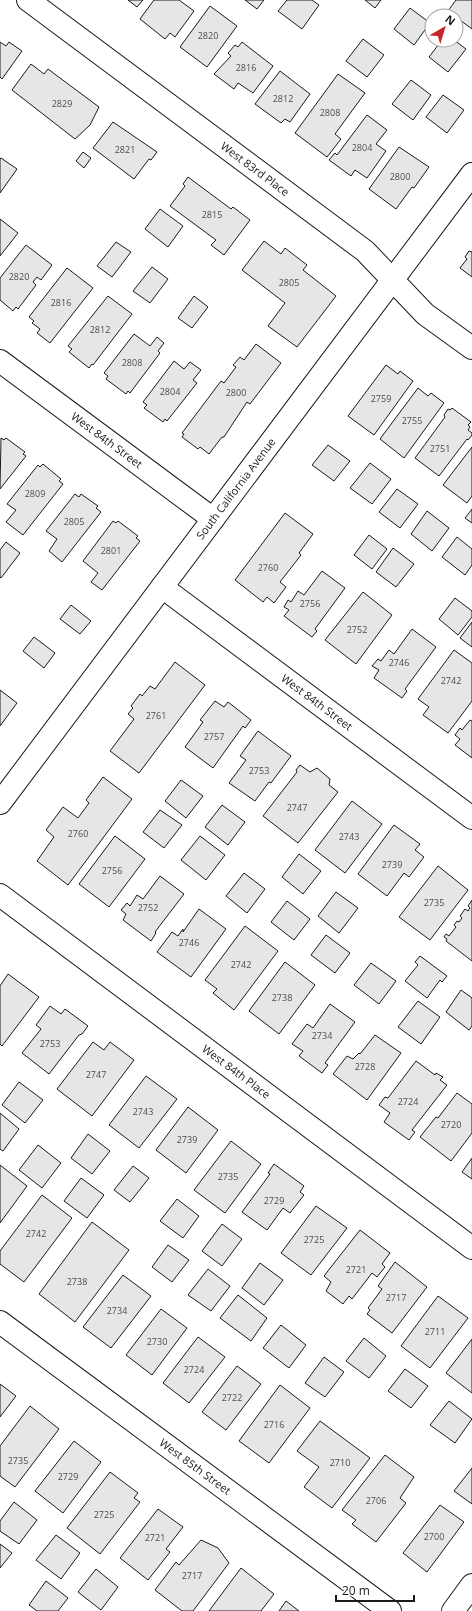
<svg xmlns="http://www.w3.org/2000/svg" width="472" height="1611" viewBox="0 0 472 1611" font-family="'Open Sans',sans-serif">
<style>
.building{fill:#e6e6e6;stroke:#1a1a1a}
.lines{fill:none;stroke-linecap:round;stroke-linejoin:round}
.minor-casing{stroke:#1a1a1a;stroke-width:24}
.minor{stroke:#fff;stroke-width:22}
.labels{text-anchor:middle;stroke-width:3;stroke-linejoin:round;paint-order:stroke}
.number-label{font-size:9px;fill:#4d4d4d}
.street-label{font-size:11px;fill:#1a1a1a;stroke:#fff}
</style>
<rect width="100%" height="100%" fill="#fff"/>
<path class="building" d="M128,0H143L137,7Z
M154,0H179L194,11L175,37L170,33L165,39L140,19Z
M245,0H264L257,9Z
M287,0H312L319,5L302,29L278,11Z
M365,0H381L375,8Z
M456,0H472V29L448,11Z
M210,6L237,26L207,67L180,47Z
M410,8L430,23L414,45L394,29Z
M363,39L384,55L367,77L346,61Z
M442,40H454L466,49L448,72L429,57Z
M0,42L6,46L9,42L22,51L2,79L0,77Z
M242,42L273,66L253,93L238,83L234,89L214,74L231,56L228,53L235,45L238,47Z
M31,64L44,74L48,69L99,107L90,125L75,139L12,90Z
M280,71L310,94L290,122L285,119L281,123L255,104Z
M338,74L365,93L335,134L341,139L327,157L295,133Z
M411,80L431,95L413,120L392,104Z
M443,95L464,110L447,133L426,117Z
M367,115L387,130L376,144L386,151L367,178L355,170L351,176L329,160L335,153L337,155Z
M113,122L157,152L151,160L149,159L134,179L93,148Z
M399,147L429,167L414,188L412,187L396,209L369,189Z
M83,152L91,158L84,168L76,161Z
M1,158L17,169L0,193V159Z
M188,177L231,209L233,207L250,220L224,255L211,245L216,240L170,206L185,186L183,184Z
M160,209L183,226L168,247L145,229Z
M0,219L18,233L0,256Z
M264,241L281,254L285,248L307,265L303,270L336,296L297,347L268,326L285,303L242,270Z
M116,242L131,252L112,277L97,266Z
M26,245L52,265L41,280L37,277L33,282L36,285L18,309L16,307L13,311L0,300V278Z
M469,251L472,252V277L460,268L467,259L465,257Z
M152,267L168,279L150,303L133,291Z
M67,268L93,288L50,343L37,333L40,329L32,323L34,321L29,317Z
M108,296L132,314L93,365L92,364L89,368L69,352L72,349L68,346Z
M194,296L208,307L192,328L178,318Z
M134,334L150,346L157,337L164,343L158,351L160,353L130,393L128,391L126,394L106,379L108,376L104,373Z
M256,344L281,363L250,404L247,402L224,437H222L209,454L200,447L198,449L182,437L184,434L182,433L221,381L224,383L236,367L233,365L240,357L244,360Z
M174,361L184,369L190,362L201,370L193,380L197,383L167,421L165,419L163,422L144,408L147,405L143,402Z
M386,365L398,374L400,371L413,381L374,435L348,416Z
M418,388L428,396L431,393L444,403L404,458L380,439Z
M452,408L471,422L468,425L470,427L468,430L472,433V435L468,440L467,439L439,476L415,458L445,417L444,415L448,409L450,410Z
M1,438L4,440L6,438L25,452L23,454L26,456L0,489Z
M328,445L350,461L334,481L312,465Z
M472,447V496L467,503L443,485Z
M370,463L391,479L372,504L350,488Z
M43,464L61,479L59,481L63,484L23,535L6,522L16,510L7,504L38,465L40,467Z
M397,489L418,504L400,528L379,512Z
M75,494L79,497L81,494L98,506L96,508L101,512L62,562L49,551L57,539L46,531Z
M472,509V523L465,518Z
M427,511L449,528L432,551L411,534Z
M285,513L313,534L299,553L301,555L280,582L286,587L274,603L267,597L263,602L235,580Z
M113,521L116,523L118,521L138,536L136,538L140,541L102,590L91,582L98,573L83,561Z
M369,535L387,549L372,569L354,555Z
M457,537L472,549V565L465,575L442,557Z
M6,542L20,553L1,578L0,577V550Z
M393,548L414,564L396,587L376,572Z
M322,571L345,588L315,629L317,631L312,637L284,616L289,610L284,607L288,600L291,602L298,591L304,595Z
M363,592L392,615L356,664L325,640Z
M455,598L472,611V617L458,635L439,619Z
M71,605L91,621L80,634L60,619Z
M472,622V647L460,638Z
M412,629L436,647L405,689L407,691L402,698L374,678L379,670L372,666L378,659L381,661L389,650L394,654Z
M34,637L55,653L44,668L23,651Z
M454,650L472,663V701L448,733L423,715L429,707L418,699Z
M175,662L205,685L139,773L110,751L134,719L128,714L133,708L131,706L140,694L142,696L150,686L155,689Z
M0,690L17,703L0,726Z
M215,701L224,707L228,702L251,720L245,728L243,726L213,768L185,747L203,722L200,720Z
M470,720L472,721V758L455,745L460,739L455,735L460,728L462,730Z
M258,731L291,756L271,783L269,782L255,801L229,783L246,760L240,756Z
M300,765L310,772L317,768L330,779L329,785L338,792L298,843L263,816L297,772L296,770Z
M103,777L132,799L68,885L37,861L54,837L46,830L63,807L78,818L89,803L86,800Z
M181,780L203,796L186,818L165,801Z
M352,801L382,824L345,873L315,850Z
M222,805L245,822L228,845L205,827Z
M160,810L182,825L164,848L143,832Z
M394,825L420,844L415,850L424,857L409,877L404,873L387,896L358,874Z
M115,836L145,859L109,907L79,884Z
M200,836L225,855L206,880L181,860Z
M299,854L321,871L303,894L282,877Z
M438,866L468,890L430,940L399,917Z
M244,873L265,889L247,913L226,896Z
M160,876L184,894L155,932L156,933L151,941L123,920L126,914L121,910L127,903L130,906L137,895L143,899Z
M336,892L358,908L339,933L318,916Z
M472,900V961L446,941L447,939L444,937L446,934L449,936L456,927L454,925L457,921L459,922L462,918L460,916L465,909L468,911L470,908L468,906Z
M287,901L310,919L294,940L271,922Z
M199,909L226,929L191,977L157,952L172,932L178,936L183,929V932Z
M245,926L278,951L234,1010L213,993L217,989L205,980Z
M326,935L350,953L335,973L311,955Z
M420,956L447,976L442,982L440,980L427,998L405,981L418,965L415,962Z
M285,962L315,985L279,1034L249,1011Z
M371,963L396,981L379,1004L354,985Z
M8,974L39,997L2,1046L0,1044V986Z
M461,990L472,998V1026L469,1030L446,1012Z
M418,1001L440,1017L421,1044L398,1027Z
M330,1004L355,1022L325,1063L328,1065L322,1073L299,1056L303,1051L292,1044L307,1024L313,1028Z
M50,1006L61,1014L65,1009L88,1026L82,1034L79,1035L49,1074L22,1053L41,1029L36,1025Z
M375,1035L401,1053L367,1100L333,1074L347,1056L353,1059L359,1053L360,1054Z
M93,1042L104,1050L110,1042L134,1060L92,1116L57,1089Z
M416,1061L435,1075L436,1073L443,1077L440,1080L447,1085L412,1130L415,1132L409,1140L384,1122L390,1113L379,1105L385,1097L388,1098Z
M146,1076L177,1099L139,1148L109,1125Z
M19,1082L43,1100L25,1123L2,1105Z
M457,1093L472,1104V1133L451,1161L420,1137L436,1117L438,1118Z
M188,1107L218,1130L186,1173L156,1150Z
M0,1113L19,1129L3,1151L0,1149Z
M88,1134L110,1151L92,1174L71,1158Z
M231,1141L261,1164L225,1213L194,1190Z
M38,1145L61,1163L42,1188L19,1170Z
M472,1158V1179L462,1172Z
M274,1164L304,1186L300,1192L304,1195L290,1213L283,1208L267,1230L242,1212L270,1174L268,1173Z
M0,1165L27,1186L0,1223Z
M133,1166L149,1178L130,1202L114,1190Z
M81,1178L104,1195L87,1218L64,1201Z
M42,1195L72,1218L24,1282L0,1264V1251Z
M177,1199L199,1216L183,1238L160,1221Z
M316,1206L347,1228L311,1275L281,1253Z
M92,1222L129,1250L75,1322L39,1294Z
M222,1224L242,1239L222,1266L202,1251Z
M360,1230L390,1253L382,1264L385,1267L377,1277L372,1273L352,1299L349,1296L343,1304L326,1291L331,1282L324,1276Z
M168,1245L189,1260L172,1282L152,1267Z
M395,1262L427,1287L392,1333L367,1314L370,1310L368,1308L382,1289L378,1286Z
M260,1263L283,1280L264,1305L242,1288Z
M208,1269L230,1286L211,1311L188,1295Z
M123,1275L151,1296L111,1348L83,1327Z
M238,1295L267,1318L251,1341L220,1318Z
M438,1296L468,1318L430,1368L401,1346Z
M161,1309L187,1328L152,1375L126,1355Z
M281,1325L306,1345L289,1368L263,1348Z
M198,1337L225,1357L189,1403L163,1383Z
M364,1338L386,1356L369,1378L346,1361Z
M472,1339V1393L446,1373Z
M324,1357L344,1372L325,1397L305,1383Z
M237,1366L261,1384L226,1430L202,1412Z
M405,1369L428,1386L411,1408L388,1391Z
M0,1384L16,1396L0,1417Z
M280,1385L310,1408L269,1463L239,1441Z
M449,1401L472,1419L455,1443L430,1425Z
M30,1406L59,1429L15,1487L0,1476V1446Z
M320,1421L370,1458L332,1508L304,1487L319,1467L297,1451Z
M74,1441L101,1462L63,1513L35,1491Z
M385,1455L414,1477L400,1498L406,1503L376,1542L352,1524L356,1520L342,1510Z
M472,1468V1504L454,1491Z
M110,1472L138,1493L134,1498L140,1502L100,1554L67,1528Z
M14,1502L37,1520L19,1544L0,1531V1521Z
M440,1505L464,1522L427,1572L403,1553Z
M158,1509L183,1527L166,1549L170,1552L148,1580L120,1558Z
M56,1535L80,1553L61,1579L36,1560Z
M201,1540L218,1548L229,1563L193,1611H182L155,1590L176,1562L179,1565Z
M0,1544L12,1553L0,1568Z
M241,1568L274,1594L261,1611H209Z
M96,1569L118,1587L101,1610L78,1592Z
M46,1581L68,1598L58,1611H37L29,1605Z
M286,1601L299,1611H279Z"/>
<g class="lines">
<defs>
<g id="minor">
<path id="s1" d="M28,0L365,251L425,314L472,348"/>
<path id="s2" d="M0,361L213,519"/>
<path id="s3" d="M162,587L472,818"/>
<path id="s4" d="M0,803L472,174"/>
<path id="s5" d="M0,895L472,1248"/>
<path id="s6" d="M0,1322L390,1611"/>
<path d="M453,1611L472,1585"/>
</g>
</defs>
<use href="#minor" class="minor-casing"/>
<use href="#minor" class="minor"/>
</g>
<g class="labels">
<g class="number-label">
<text x="208" y="39">2820</text>
<text x="246" y="71">2816</text>
<text x="283" y="102">2812</text>
<text x="62" y="107">2829</text>
<text x="330" y="116">2808</text>
<text x="362" y="151">2804</text>
<text x="125" y="153">2821</text>
<text x="400" y="180">2800</text>
<text x="212" y="218">2815</text>
<text x="19" y="280">2820</text>
<text x="289" y="286">2805</text>
<text x="61" y="306">2816</text>
<text x="100" y="333">2812</text>
<text x="132" y="366">2808</text>
<text x="170" y="395">2804</text>
<text x="236" y="396">2800</text>
<text x="381" y="402">2759</text>
<text x="412" y="424">2755</text>
<text x="440" y="452">2751</text>
<text x="35" y="497">2809</text>
<text x="74" y="525">2805</text>
<text x="111" y="554">2801</text>
<text x="268" y="571">2760</text>
<text x="310" y="607">2756</text>
<text x="357" y="633">2752</text>
<text x="399" y="666">2746</text>
<text x="451" y="684">2742</text>
<text x="156" y="719">2761</text>
<text x="214" y="740">2757</text>
<text x="259" y="774">2753</text>
<text x="297" y="811">2747</text>
<text x="78" y="837">2760</text>
<text x="349" y="840">2743</text>
<text x="392" y="868">2739</text>
<text x="112" y="874">2756</text>
<text x="434" y="906">2735</text>
<text x="148" y="911">2752</text>
<text x="189" y="946">2746</text>
<text x="241" y="968">2742</text>
<text x="282" y="1001">2738</text>
<text x="322" y="1039">2734</text>
<text x="50" y="1047">2753</text>
<text x="365" y="1070">2728</text>
<text x="96" y="1078">2747</text>
<text x="408" y="1105">2724</text>
<text x="143" y="1115">2743</text>
<text x="451" y="1128">2720</text>
<text x="187" y="1143">2739</text>
<text x="228" y="1180">2735</text>
<text x="274" y="1204">2729</text>
<text x="36" y="1237">2742</text>
<text x="314" y="1243">2725</text>
<text x="356" y="1273">2721</text>
<text x="77" y="1285">2738</text>
<text x="396" y="1301">2717</text>
<text x="117" y="1314">2734</text>
<text x="435" y="1335">2711</text>
<text x="157" y="1345">2730</text>
<text x="194" y="1373">2724</text>
<text x="232" y="1401">2722</text>
<text x="274" y="1428">2716</text>
<text x="18" y="1464">2735</text>
<text x="340" y="1466">2710</text>
<text x="68" y="1480">2729</text>
<text x="376" y="1504">2706</text>
<text x="104" y="1518">2725</text>
<text x="434" y="1540">2700</text>
<text x="155" y="1541">2721</text>
<text x="192" y="1579">2717</text>
</g>
<g class="street-label">
<text dy="4" stroke="none"><textPath href="#s1" startOffset="283">West 83rd Place</textPath></text>
<text dy="4" stroke="none"><textPath href="#s2" startOffset="133">West 84th Street</textPath></text>
<text dy="4" stroke="none"><textPath href="#s4" startOffset="393">South California Avenue</textPath></text>
<text dy="4" stroke="none"><textPath href="#s3" startOffset="193">West 84th Street</textPath></text>
<text dy="4" stroke="none"><textPath href="#s5" startOffset="295">West 84th Place</textPath></text>
<text dy="4" stroke="none"><textPath href="#s6" startOffset="243">West 85th Street</textPath></text>
</g>
</g>
<g transform="translate(444 28) rotate(38)"><circle r="19" fill="#ffffff" stroke="#a3a3a3"/>
<path d="M0-3L7 15L0 10L-7 15Z" fill="#c62828"/>
<text y="-6" font-size="11" font-weight="bold" text-anchor="middle" fill="#1a1a1a">N</text>
</g>
<path d="M336 1595v6h78v-6" fill="none" stroke="#1a1a1a" stroke-width="2"/>
<text x="342" y="1595" font-size="12" fill="#1a1a1a" stroke="#ffffff" stroke-width="3" paint-order="stroke">20 m</text>
</svg>
